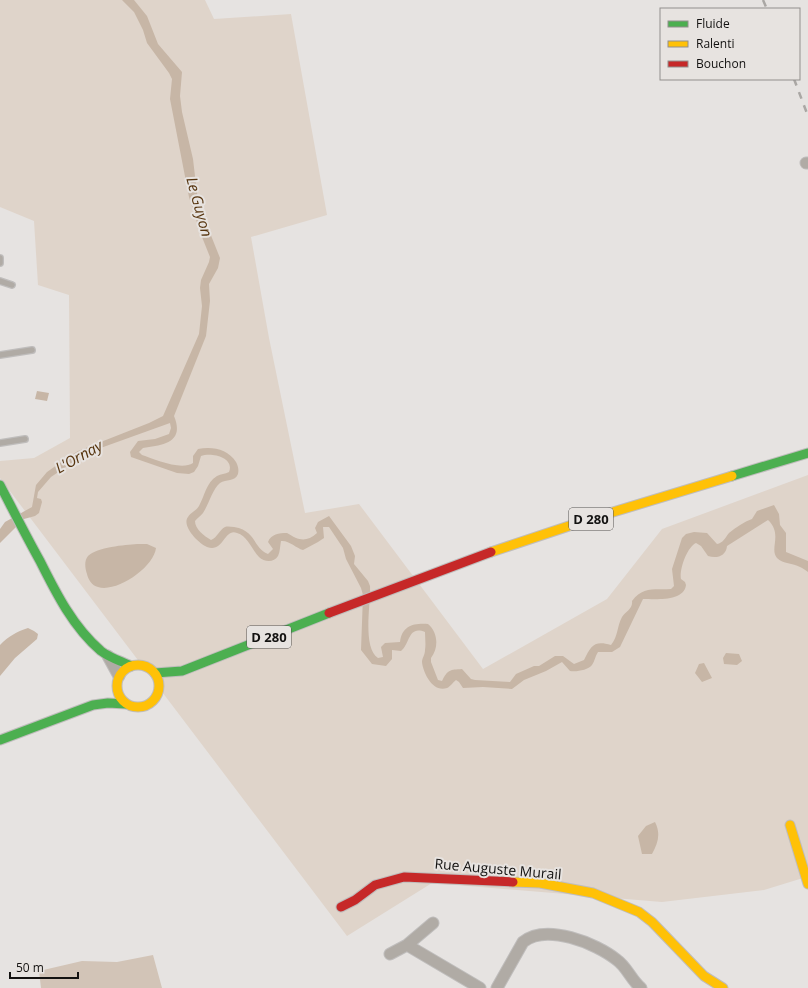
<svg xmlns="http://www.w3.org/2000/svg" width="808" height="988" viewBox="0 0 808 988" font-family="'Open Sans',sans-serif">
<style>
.green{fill:#dfd4ca}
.forest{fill:#d2c4b7}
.water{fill:#c7b6a6}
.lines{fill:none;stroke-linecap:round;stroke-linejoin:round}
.lane-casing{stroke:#bfbdbc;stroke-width:8}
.street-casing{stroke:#bfbdbc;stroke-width:13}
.fast-casing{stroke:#bfbdbc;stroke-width:11}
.slow-casing{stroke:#bfbdbc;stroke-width:11}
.jam-casing{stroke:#bfbdbc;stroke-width:11}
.lane{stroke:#b0aba5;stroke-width:5.5}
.street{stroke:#b0aba5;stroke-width:11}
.fast{stroke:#4caf50;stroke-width:9}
.slow{stroke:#ffc107;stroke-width:9}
.jam{stroke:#c62828;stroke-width:9}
.rail{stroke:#aaa7a4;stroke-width:2.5;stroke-dasharray:7 7;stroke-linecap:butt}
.labels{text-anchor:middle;stroke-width:4;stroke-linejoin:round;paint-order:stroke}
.shield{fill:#e7e3e0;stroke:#53514f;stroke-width:1}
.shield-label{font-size:13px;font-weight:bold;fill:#131211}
.street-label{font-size:14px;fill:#131211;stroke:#e7e3e0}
.water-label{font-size:15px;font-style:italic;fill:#56340e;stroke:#e7e3e0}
</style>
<rect width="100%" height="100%" fill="#e6e3e1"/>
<path class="green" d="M0,0H205L214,19L291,14L327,215L251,237L269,338L305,513L359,504L483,669L607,599L662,529L808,475V873L803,878L764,890L662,902L432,883L347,936L0,478V461L34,458L70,438L69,295L38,285L34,221L0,207Z"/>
<path class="forest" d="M153,955L162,988H41L39,971L82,961L117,962Z"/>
<path class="water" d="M122,0H134L147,16L158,44L182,72L180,96L182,112L193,159L197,193L206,223L220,258L218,268L209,284L210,301L206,336L174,416C185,443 163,445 143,448L139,452L142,455C154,459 181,471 193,463V456L198,449C212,446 228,449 236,462C238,466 239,469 238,474C235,482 226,479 220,483C212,490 209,504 203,513C201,516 197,518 195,521C195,529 204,536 211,540C218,537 219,530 225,527C228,526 231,527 234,527C257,531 252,547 268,554L273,549L268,542C271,534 279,533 287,533C298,540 306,543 317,533L315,528L318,522L329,516L351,546L355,556L354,564L368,581L370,586C371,604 362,647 378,658L383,657L381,647L385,643L400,642C402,626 413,623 428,624C438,632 439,648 431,658V662L438,680L442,681C448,669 450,670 462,669L471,679L475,680L510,682L516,674L534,666H539L555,656H563L574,664L584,660C591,646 594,640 611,645C618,637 617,626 622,617C626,611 633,609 632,601C643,586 654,590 671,589L674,586L672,569L682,538L686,534L694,532L707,533L717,544C723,543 725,538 729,533C736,527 744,522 752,519L757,511L774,505L779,514L780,525L786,533V552L808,561V572C805,570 803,568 800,567C793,563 783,564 777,558C769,549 783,534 768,520L727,546C726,556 717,559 708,556L701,546L696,543C687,547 679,570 681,579L685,582L686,585C684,602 655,599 643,599L620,647L612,652H598C595,656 595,661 592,665C588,670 577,672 570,671L562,662L546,671L524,680L512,689L483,687L463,688L459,682L456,680C453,682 450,687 447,688C433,693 423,673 422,662C422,658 425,655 425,650C426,644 425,638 425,632C408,625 410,644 401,651L392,650V659L386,666L372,664L361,650L363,595L361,588L346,559L343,548L329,527H323L324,538L318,542L303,550C296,548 289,540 281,541C280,546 280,552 278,556C274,563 264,562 259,557C252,550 248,536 237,533C224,528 224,553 207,547C199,544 181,526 188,517C191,512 196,511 199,506C205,495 206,483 217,476C221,474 225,474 229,472C235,457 211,452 201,456L198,466L194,472L189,474L177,473L131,457L130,452L138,441L155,439L169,434L171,428L170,423L95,450L92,455L85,454L51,477L38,492L37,498L41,499L42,502L39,513L35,516L24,519L0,543V529L5,522L32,507L36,485L47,472L64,460L78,451L149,423L163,416L199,334L202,306L200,288L201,280L209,262L210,257L200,232L189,197L170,99L172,79L169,73L147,43L143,30L134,12Z
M37,391L49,393L47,401L35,399Z
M137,544H147L156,548C154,567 117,593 98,587C92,586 88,579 87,574C85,568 84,561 88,556C97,547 125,545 137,544Z
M28,628L34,631L38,634L37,639L15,658L0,676V645C9,636 16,632 28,628Z
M726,653L739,654L742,661L737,665L724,664L723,658Z
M704,663L712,678L702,682L695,673L699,664Z
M655,822C661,834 658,843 652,854H642L638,836L646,826Z"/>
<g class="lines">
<defs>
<path id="lane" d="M0,258V263
M0,281L12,285
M0,355L32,350
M0,443L25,439"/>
<path id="street" d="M806,163H808
M108,656L119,676
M433,923L407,945L480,988
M390,954L407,945
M497,988L523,942C546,923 596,943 617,960C627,967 631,980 641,988"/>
<path id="fast" d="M732,476L808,453
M0,485C13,510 26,536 40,561C56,593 73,627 101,651C110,658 121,661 131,666
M155,673L182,671L329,613
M0,740L93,705L108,703L126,704"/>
<path id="slow" d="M491,552L590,519L732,476
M117 686a21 21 0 1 1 42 0a21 21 0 1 1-42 0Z
M790,825L808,884
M513,882L540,883L593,893L639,912L652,922L704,976L723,988"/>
<path id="jam" d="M329,613L491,552
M341,907L355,900L375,885L404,877L513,882"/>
</defs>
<use href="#lane" class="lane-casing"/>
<use href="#street" class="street-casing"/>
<use href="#fast" class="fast-casing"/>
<use href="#slow" class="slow-casing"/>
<use href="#jam" class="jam-casing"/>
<use href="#lane" class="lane"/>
<use href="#street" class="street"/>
<use href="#fast" class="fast"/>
<use href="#slow" class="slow"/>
<use href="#jam" class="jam"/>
<path class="rail" d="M763,0L767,9
M794,79L808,116"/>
</g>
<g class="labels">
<g class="shield">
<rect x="569" y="508" width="44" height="22" rx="3"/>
<rect x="247" y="626" width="44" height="22" rx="3"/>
</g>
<g class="shield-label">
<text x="591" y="524">D 280</text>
<text x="269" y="642">D 280</text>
</g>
<g class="street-label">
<text transform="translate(498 869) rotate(5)" y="5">Rue Auguste Murail</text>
</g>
<g class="water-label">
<text transform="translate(199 207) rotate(75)" y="5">Le Guyon</text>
<text transform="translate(79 457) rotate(-29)" y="5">L'Ornay</text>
</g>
</g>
<rect x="660" y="8" width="140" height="72" fill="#e7e3e0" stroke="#928f8d"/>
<rect x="668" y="21" width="20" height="6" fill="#4caf50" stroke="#928f8d"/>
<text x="696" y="28" font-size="12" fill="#131211">Fluide</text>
<rect x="668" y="41" width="20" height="6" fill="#ffc107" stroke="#928f8d"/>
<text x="696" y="48" font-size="12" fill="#131211">Ralenti</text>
<rect x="668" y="61" width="20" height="6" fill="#c62828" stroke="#928f8d"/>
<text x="696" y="68" font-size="12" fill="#131211">Bouchon</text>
<path d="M10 972v6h68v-6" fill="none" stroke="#131211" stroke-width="2"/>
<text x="16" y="972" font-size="12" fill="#131211" stroke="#e7e3e0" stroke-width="3" paint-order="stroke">50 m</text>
</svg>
